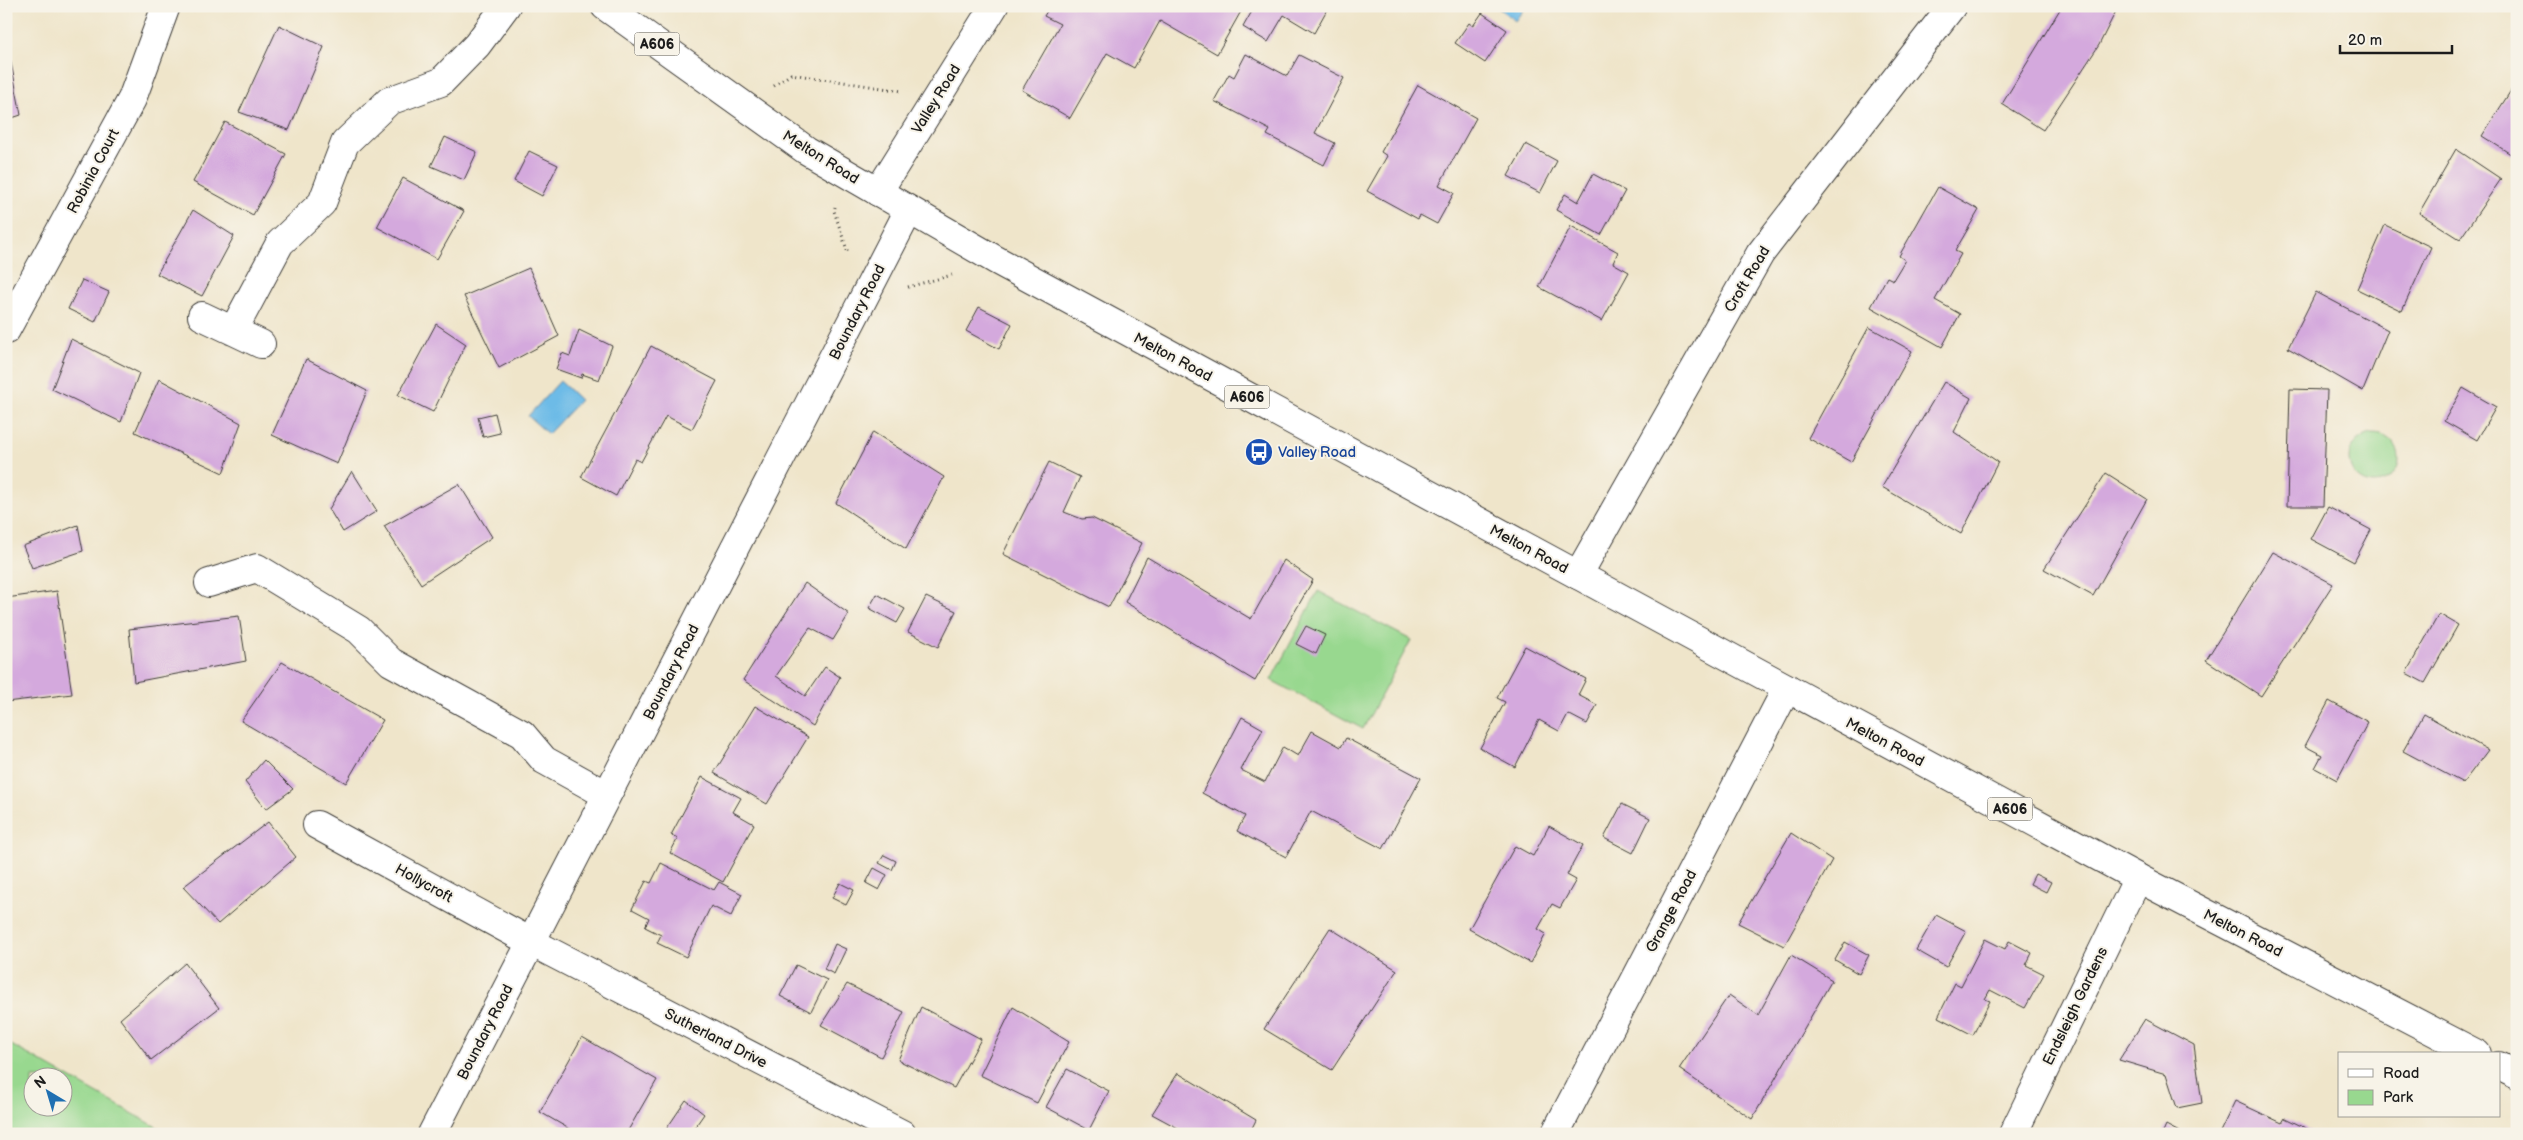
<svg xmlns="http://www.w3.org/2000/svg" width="2523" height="1140" viewBox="0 0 2523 1140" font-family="'Balsamiq Sans',sans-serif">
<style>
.green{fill:#98d88f;stroke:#5a7a56;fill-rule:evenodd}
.water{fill:#6dbbe7;stroke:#446c82}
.building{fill:#d4a9dd}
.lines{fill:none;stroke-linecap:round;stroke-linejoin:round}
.minor-casing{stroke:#3c3a36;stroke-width:30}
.major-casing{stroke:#3c3a36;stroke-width:30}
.path{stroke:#3c3a36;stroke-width:3;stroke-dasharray:1 4;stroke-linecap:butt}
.minor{stroke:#fff;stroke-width:28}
.major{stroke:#fff;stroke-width:28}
.labels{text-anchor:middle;stroke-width:4;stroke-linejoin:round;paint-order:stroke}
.shield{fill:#f7f3e8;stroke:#5e5c59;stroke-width:1}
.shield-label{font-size:14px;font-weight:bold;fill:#1c1c1c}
.street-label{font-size:15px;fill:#1c1c1c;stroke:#f7f3e8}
.transit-label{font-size:15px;fill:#164399;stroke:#f7f3e8;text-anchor:start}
</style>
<rect width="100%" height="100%" fill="#f7f3e8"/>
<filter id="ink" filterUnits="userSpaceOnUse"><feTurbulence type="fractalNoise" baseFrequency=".02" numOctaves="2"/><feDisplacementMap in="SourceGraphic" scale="10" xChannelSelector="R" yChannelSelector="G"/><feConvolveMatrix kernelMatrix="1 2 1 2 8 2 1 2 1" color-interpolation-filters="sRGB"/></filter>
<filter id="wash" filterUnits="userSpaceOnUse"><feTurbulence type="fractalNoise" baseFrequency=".0096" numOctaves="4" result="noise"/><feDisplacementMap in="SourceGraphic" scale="20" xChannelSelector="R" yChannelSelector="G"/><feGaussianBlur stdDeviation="1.12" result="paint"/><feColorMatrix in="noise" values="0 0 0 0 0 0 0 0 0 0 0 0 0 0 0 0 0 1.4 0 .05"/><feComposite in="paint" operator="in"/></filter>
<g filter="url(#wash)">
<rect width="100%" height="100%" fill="#efe5ca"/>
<path class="green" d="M2349 459a25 25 0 1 1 50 0a25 25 0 1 1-50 0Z
M1318,591L1411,640L1363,729L1271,680Z
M6,1042L169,1134H6ZM32,1078H62V1108H32Z"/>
<path class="water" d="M1496,6H1526L1515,21Z
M560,381L580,400L548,434L528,416Z"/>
<g id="blocks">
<path class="building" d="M1050,6H1244L1217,54L1160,21L1134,68L1107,53L1070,118L1022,90L1060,24L1044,16Z
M1255,6H1329L1314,33L1284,15L1268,42L1243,27Z
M2062,6H2109L2116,11L2099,45L2043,130L2002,104Z
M1482,13L1507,30L1485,63L1455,43L1469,23L1473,26Z
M279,25L324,47L289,130L239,112Z
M9,52L21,115L6,120V53Z
M1246,54L1287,76L1299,55L1344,78L1315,133L1335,143L1324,165L1267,135L1270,130L1214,101L1229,74L1234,77Z
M2517,81V158L2482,136Z
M1418,85L1476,118L1439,185L1454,193L1437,224L1420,215L1418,219L1367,191L1387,156L1381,152Z
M225,122L286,154L253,215L193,182Z
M445,137L477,152L464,180L431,166Z
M1526,144L1557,161L1540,193L1508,176Z
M2456,149L2501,179L2460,239L2419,213Z
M529,151L558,165L542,196L514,181Z
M1593,174L1625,191L1601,235L1556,210L1565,194L1578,202Z
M403,178L464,211L437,259L377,227Z
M1938,187L1979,210L1955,251L1961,254L1935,300L1960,314L1942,347L1871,307L1887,277L1893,280L1905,260L1899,256Z
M193,210L234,236L202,296L157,274Z
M2385,225L2431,247L2402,311L2357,289Z
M1571,226L1618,252L1613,263L1629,272L1602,321L1539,287Z
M529,268L559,336L499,368L464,296Z
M82,280L109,292L95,322L68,309Z
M2316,292L2388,330L2363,391L2288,348Z
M979,307L1012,324L999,349L966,331Z
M436,324L466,344L433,412L398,395Z
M1869,327L1912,351L1851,462L1808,438Z
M579,330L612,346L599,380L582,374L581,378L556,369L562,353L570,356Z
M71,339L139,373L121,422L52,389Z
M651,346L717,381L692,429L666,416L641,462L635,459L616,496L581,477Z
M306,359L367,391L337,464L272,435Z
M159,379L241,423L223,473L135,432Z
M1944,382L1971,398L1954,432L1998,462L1961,534L1882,487Z
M2463,388L2496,407L2477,440L2444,421Z
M2290,389L2327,390L2323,506H2287Z
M495,413L500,433L483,437L478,417Z
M873,432L944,477L906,549L836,503Z
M1049,462L1080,477L1064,512L1082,519L1092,518L1142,543L1109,607L1003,554Z
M352,471L377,511L343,532L329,509Z
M2106,473L2147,499L2093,596L2044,569Z
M459,484L492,537L421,584L384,526Z
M2328,507L2371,530L2354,562L2311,539Z
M78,525L83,551L32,568L23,546Z
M2273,552L2333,584L2261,696L2206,660Z
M1147,557L1251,619L1284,560L1313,580L1255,681L1125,602Z
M805,583L849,614L833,640L810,628L776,676L805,696L825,667L840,677L813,726L743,680Z
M57,591L72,694L6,702V598Z
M877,594L905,609L897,623L869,608Z
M926,597L956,611L938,647L908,632Z
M2439,614L2458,625L2425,683L2406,673Z
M239,616L246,661L134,682L129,629Z
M1306,626L1325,635L1316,654L1296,644Z
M1525,646L1586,679L1578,695L1597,705L1587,724L1568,714L1559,731L1539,720L1515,767L1480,748L1505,702L1497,698Z
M282,662L383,720L346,783L241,721Z
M2329,701L2368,722L2337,780L2315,768L2322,755L2305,746Z
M755,706L808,737L767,804L714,773Z
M2424,714L2488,750L2463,783L2403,751Z
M1242,717L1263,729L1241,770L1265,782L1283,747L1298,756L1312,731L1341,747L1346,738L1421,778L1383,849L1311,811L1286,857L1237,831L1245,816L1202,793Z
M264,760L293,789L266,809L245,782Z
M702,777L741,798L733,812L754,824L723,882L670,853L678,838L671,835Z
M1622,804L1650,818L1633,853L1604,838Z
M268,822L296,857L218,924L183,887Z
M1549,826L1583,845L1567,875L1576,880L1560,908L1552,904L1538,929L1546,934L1530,963L1469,929L1515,846L1533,856Z
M1791,833L1832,860L1784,946L1738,923Z
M884,855L896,861L892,870L879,863Z
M661,863L714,890L719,882L742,894L731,916L711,906L686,957L657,943L661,935L645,927L649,918L632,909L646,881L651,883Z
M874,868L887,875L879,890L866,883Z
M2035,874L2051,882L2046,892L2030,884Z
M840,883L854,890L846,905L832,898Z
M1936,915L1966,931L1946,967L1916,950Z
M1330,928L1397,970L1332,1070L1264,1029Z
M1985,939L2005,949L2009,941L2032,953L2026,965L2044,974L2025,1008L1990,990L1985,999L1990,1001L1973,1035L1938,1017L1955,983L1961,986Z
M1845,942L1869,955L1859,974L1835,960Z
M835,944L846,949L834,974L824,969Z
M1791,955L1832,980L1752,1119L1679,1069L1729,995L1758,1015Z
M185,963L219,1008L151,1060L120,1019Z
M796,965L827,980L811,1012L780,996Z
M847,984L904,1012L881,1057L821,1025Z
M921,1007L981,1039L954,1088L898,1060Z
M1013,1007L1069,1042L1037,1103L980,1075Z
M2145,1019L2194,1045L2202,1103L2177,1108L2166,1074L2119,1060Z
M582,1037L657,1080L626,1134H578L540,1112Z
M1067,1069L1109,1091L1089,1130L1046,1107Z
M1178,1073L1256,1120L1249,1134H1189L1152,1114Z
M686,1100L704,1114L690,1134H663Z
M2235,1101L2282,1123L2285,1118L2318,1134H2219Z
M2166,1125L2183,1134H2162Z"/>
</g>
</g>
<g filter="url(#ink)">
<use href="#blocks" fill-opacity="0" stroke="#3c3a36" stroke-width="1"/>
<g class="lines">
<defs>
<path id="minor" d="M878,192L994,6
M202,316L261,344
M6,330L132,99L166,6
M233,331L280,243L322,203L345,143L389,101L441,82L477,45L506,6
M1578,575L1760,254L1952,6
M209,583L257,568L359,630L391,662L522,734L544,760L607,795
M317,825L531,942L902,1134
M432,1134L909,210
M1555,1134L1787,688
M2013,1134L2138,878"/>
<path id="major" d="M605,6L806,150L996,260L2138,878L2477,1054
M2499,1066L2517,1075"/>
</defs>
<use href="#minor" class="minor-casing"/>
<use href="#major" class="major-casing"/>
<path class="path" d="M774,86L791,74L902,91
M835,207L834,211L848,253
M908,287L952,275"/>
<use href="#minor" class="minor"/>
<use href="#major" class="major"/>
</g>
</g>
<defs>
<symbol id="bus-disc" viewBox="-11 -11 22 22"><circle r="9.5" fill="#1a4fb4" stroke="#f7f3e8"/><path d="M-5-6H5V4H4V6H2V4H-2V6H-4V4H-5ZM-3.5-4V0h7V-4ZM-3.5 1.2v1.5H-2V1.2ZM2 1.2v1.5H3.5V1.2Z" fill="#fff"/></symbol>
</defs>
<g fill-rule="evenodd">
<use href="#bus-disc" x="1243" y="436" width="32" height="32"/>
</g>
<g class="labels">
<g class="shield">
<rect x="634.5" y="32.5" width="45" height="23" rx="4"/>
<rect x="1224.5" y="385.5" width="45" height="23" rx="4"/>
<rect x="1987.5" y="797.5" width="45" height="23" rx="4"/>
</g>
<g class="shield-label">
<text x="657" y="49">A606</text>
<text x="1247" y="402">A606</text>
<text x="2010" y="814">A606</text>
</g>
<g class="street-label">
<text transform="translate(936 99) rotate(-58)" y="5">Valley Road</text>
<text transform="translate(821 157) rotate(32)" y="5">Melton Road</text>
<text transform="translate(93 171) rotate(-62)" y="5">Robinia Court</text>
<text transform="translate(1747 279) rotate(-59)" y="5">Croft Road</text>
<text transform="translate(857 312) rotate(-63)" y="5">Boundary Road</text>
<text transform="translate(1173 357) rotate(28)" y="5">Melton Road</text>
<text transform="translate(1529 549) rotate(28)" y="5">Melton Road</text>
<text transform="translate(671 672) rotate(-63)" y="5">Boundary Road</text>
<text transform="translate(1885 742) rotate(28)" y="5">Melton Road</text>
<text transform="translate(424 883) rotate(29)" y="5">Hollycroft</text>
<text transform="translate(1671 911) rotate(-62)" y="5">Grange Road</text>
<text transform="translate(2243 933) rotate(27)" y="5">Melton Road</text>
<text transform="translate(2075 1006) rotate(-64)" y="5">Endsleigh Gardens</text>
<text transform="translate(485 1032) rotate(-63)" y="5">Boundary Road</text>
<text transform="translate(716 1038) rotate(27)" y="5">Sutherland Drive</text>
</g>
<g class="transit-label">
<text x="1278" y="457">Valley Road</text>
</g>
</g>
<rect width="2523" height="1140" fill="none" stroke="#f7f3e8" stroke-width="25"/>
<rect x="2338" y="1052" width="162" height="65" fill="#f7f3e8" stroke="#9f9d96"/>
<rect x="2348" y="1069" width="25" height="8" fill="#ffffff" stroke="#9f9d96"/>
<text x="2383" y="1078" font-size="15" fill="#1c1c1c">Road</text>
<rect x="2348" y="1090" width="25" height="15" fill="#98d88f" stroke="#9f9d96"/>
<text x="2383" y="1102" font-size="15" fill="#1c1c1c">Park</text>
<g transform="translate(48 1092) rotate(322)"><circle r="24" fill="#f7f3e8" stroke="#9f9d96"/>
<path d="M0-4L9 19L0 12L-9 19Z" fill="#1f6fb2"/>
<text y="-8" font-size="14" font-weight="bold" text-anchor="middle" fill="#1c1c1c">N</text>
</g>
<path d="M2340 45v8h112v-8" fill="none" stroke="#1c1c1c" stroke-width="2.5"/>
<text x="2348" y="45" font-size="15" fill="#1c1c1c" stroke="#f7f3e8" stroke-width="4" paint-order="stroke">20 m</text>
</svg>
